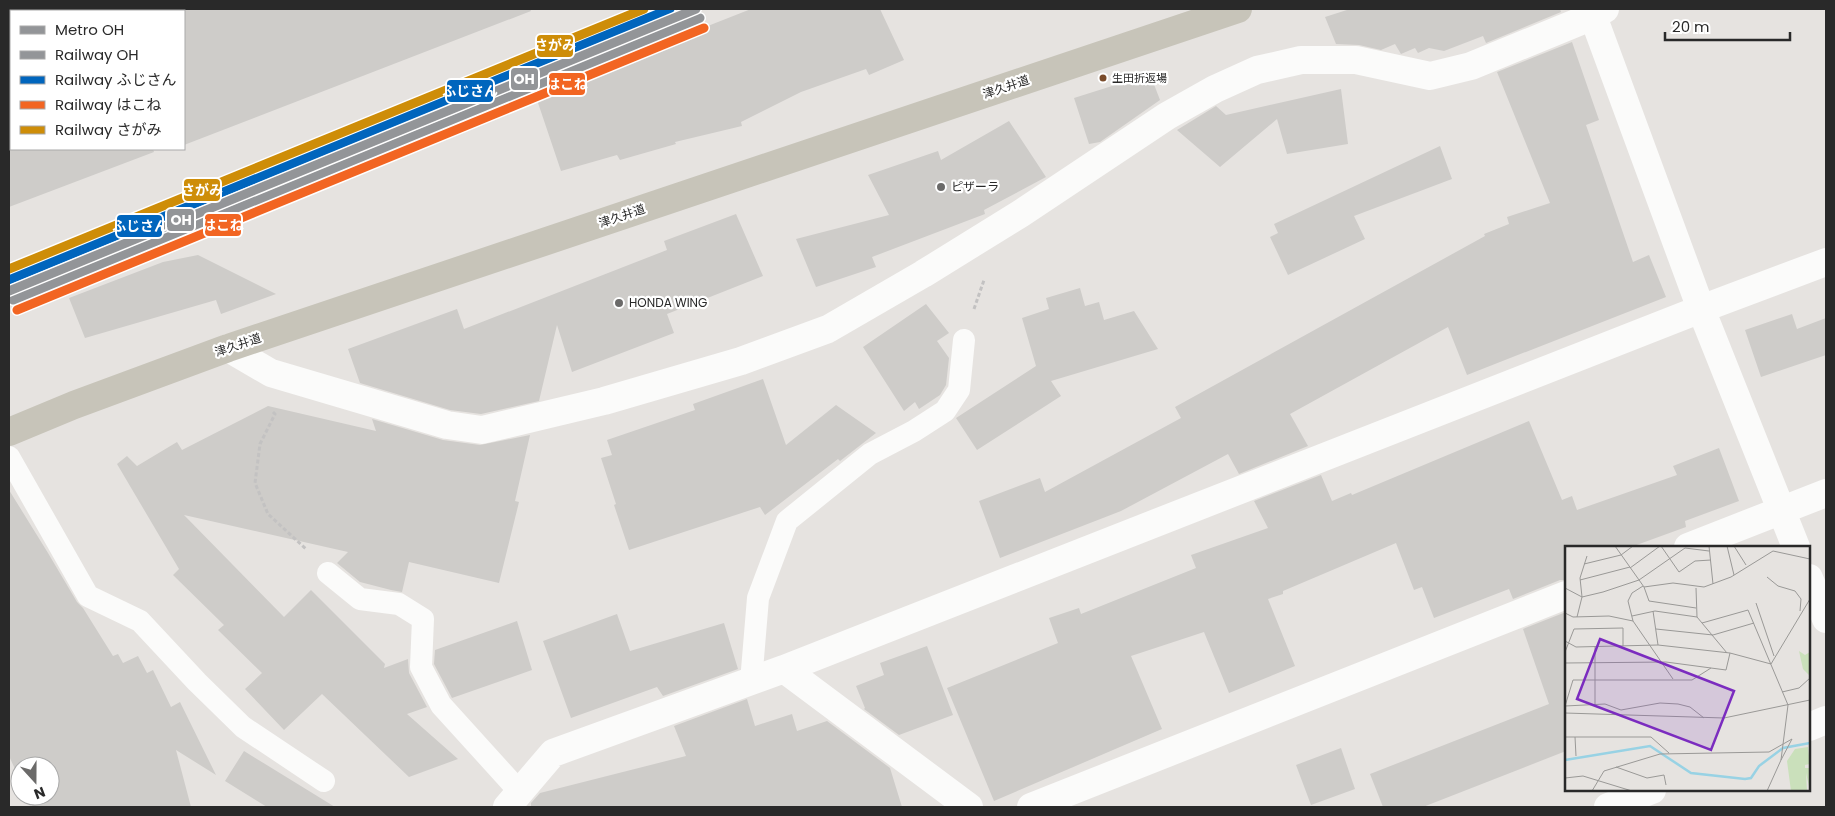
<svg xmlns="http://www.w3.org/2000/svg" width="1835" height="816" viewBox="0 0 1835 816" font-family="Poppins,'Noto Sans JP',sans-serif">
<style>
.building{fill:#ceccc9}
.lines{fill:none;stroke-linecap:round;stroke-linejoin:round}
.path{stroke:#c3c2c2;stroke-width:3;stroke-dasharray:4 2.5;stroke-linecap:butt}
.lane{stroke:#fbfbfa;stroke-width:22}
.street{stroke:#fbfbfa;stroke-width:28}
.primary{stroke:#c7c4b9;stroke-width:28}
.rail-1-casing{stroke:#fff;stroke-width:12}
.rail-2-casing{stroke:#fff;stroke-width:12}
.rail-3-casing{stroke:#fff;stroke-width:12}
.rail-4-casing{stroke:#fff;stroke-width:12}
.rail-1{stroke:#939598;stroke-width:9}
.rail-2{stroke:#0065bd;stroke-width:9}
.rail-3{stroke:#f26522;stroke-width:9}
.rail-4{stroke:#ce8d08;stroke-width:9}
.metro-1-casing{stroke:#fff;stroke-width:12}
.metro-1{stroke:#939598;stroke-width:9}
.bus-dot{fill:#7a4b2a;stroke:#fff;stroke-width:2}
.poi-dot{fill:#6b6a69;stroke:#fff;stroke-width:2}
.labels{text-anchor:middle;stroke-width:4.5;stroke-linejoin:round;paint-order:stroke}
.bus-label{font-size:11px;fill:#292929;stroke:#fff;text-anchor:start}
.street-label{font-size:12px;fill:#292929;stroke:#fff}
.poi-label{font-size:12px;fill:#292929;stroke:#fff;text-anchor:start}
.inset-river{fill:none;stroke:#98d2e4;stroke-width:2.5}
.inset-road{fill:none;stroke:#9a9997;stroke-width:1}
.view{fill:#7b2cbf;fill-opacity:0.15;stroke:#7b2cbf;stroke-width:2.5}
.inset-edge{fill:none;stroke:#292929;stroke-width:2.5}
.line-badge{stroke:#fff;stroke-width:2}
.badge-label{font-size:14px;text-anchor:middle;font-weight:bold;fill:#fff}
</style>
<rect width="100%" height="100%" fill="#e6e3e0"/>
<path class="building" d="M184,9H530L531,11L184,145Z
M751,9H880L904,60L869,75L866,69L801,92L741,122L742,126L675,142L676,144L620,160L617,155L561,171L535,94Z
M1350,9H1560L1561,12L1486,43L1483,36L1444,51L1429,48L1418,53L1415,48L1401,54L1395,44L1381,50L1359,45L1336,44L1325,17Z
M1572,42L1599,120L1586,125L1633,262L1649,255L1666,297L1467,375L1448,327L1290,414L1308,446L1239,474L1228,454L1121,511L1000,558L979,501L1040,478L1045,492L1181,418L1175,407L1485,236L1484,234L1509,224L1507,217L1550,203L1497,72Z
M1150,74L1160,100L1100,142L1089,144L1074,98Z
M1341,89L1348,144L1287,154L1277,119L1220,167L1177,130L1216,106L1226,115Z
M1009,121L1046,177L984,210L985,214L872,257L876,267L816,287L796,239L889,215L868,175L938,151L941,160Z
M1440,146L1452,179L1354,216L1365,239L1288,275L1270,237L1278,233L1274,224Z
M9,149H153L154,152L9,207Z
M736,214L763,276L667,314L674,333L572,372L557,325L539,401L481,414L450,410L360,383L348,349L457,309L464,329L667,250L664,241Z
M198,255L276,294L221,314L216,300L85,338L69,298L163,262Z
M1080,288L1085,306L1099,302L1104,320L1134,311L1158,349L1051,381L1061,396L977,450L956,418L1036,366L1022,318L1049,309L1046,298Z
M926,304L949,333L937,341L949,358L946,385L940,395L919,409L915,402L904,411L863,347Z
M1792,314L1797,329L1826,318V355L1761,377L1745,330Z
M763,379L786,445L836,405L876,433L840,461L838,459L765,515L760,507L629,550L614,505L616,504L601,458L612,455L607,440L695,410L693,404Z
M268,406L376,431L372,419L443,440L480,445L530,435L515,501L519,502L499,583L409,562L402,592L391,590L360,582L337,563L348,552L184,515L284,617L311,590L385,664L384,668L408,659L409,673L427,707L407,714L458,759L409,777L322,694L284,730L245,689L262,673L218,630L224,625L173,575L179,569L117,464L127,456L137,466L177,442L182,450Z
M1529,421L1562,500L1572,496L1577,510L1677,475L1673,466L1719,448L1739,501L1685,521L1686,527L1631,547H1566V580H1560L1513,599L1509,589L1434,618L1422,587L1414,590L1396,543L1283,591V594L1268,599L1295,666L1229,693L1204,632L1131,656L1162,729L994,801L947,688L1058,643L1049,618L1079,608L1081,614L1196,568L1191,555L1268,528L1254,501L1321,475L1332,501L1351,493L1352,495Z
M9,490L48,553L77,602L83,608L113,656L118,654L123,663L138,656L147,673L153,670L171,707L180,702L216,775L176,750L191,807H33L28,796H50V766H20V780L9,756Z
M1566,612V751L1423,807H1383L1370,774L1549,704L1523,629Z
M617,614L630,651L724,623L738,669L663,696L657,687L571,718L543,641Z
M517,621L532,670L452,698L434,664L435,650Z
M927,646L953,715L899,735L864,709L865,708L856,686L884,675L880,663Z
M747,699L755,726L792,714L797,731L827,721L890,768L902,807H531V803L540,793L686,756L674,726Z
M1341,748L1355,789L1311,805L1296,765Z
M244,751L335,807H267L225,781Z"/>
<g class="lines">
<path class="path" d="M974,309L984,280
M273,412L275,414L260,444L255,483L268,514L306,549"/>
<path class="lane" d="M9,457L88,596L140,621L197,682L243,727L324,781
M328,573L360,599L399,604L423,619L421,667L441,705L519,791
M751,682L758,598L787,521L870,454L914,431L945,411L959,390L964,340"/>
<path class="street" d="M1593,16L1701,309L1796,547
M228,348L271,373L447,425L482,430L604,401L741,361L828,329L923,274L1020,214L1167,116L1215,89L1257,70L1301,60H1356L1430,76L1471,66L1593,16L1605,9
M1688,547L1826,493
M1809,578L1826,619
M784,669L969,807
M1809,727L1826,720
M507,807L553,753L784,669L1701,309L1826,262
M1031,807L1566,595
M1608,807L1652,790"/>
<path class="primary" d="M9,432L74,405L228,348L1238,9"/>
<defs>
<path id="rail-1" d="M13,300L700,18"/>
<path id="rail-2" d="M9,280L670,9"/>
<path id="rail-3" d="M17,310L704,28"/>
<path id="rail-4" d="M9,269L644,9"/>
</defs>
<use href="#rail-1" class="rail-1-casing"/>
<use href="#rail-2" class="rail-2-casing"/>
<use href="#rail-3" class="rail-3-casing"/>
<use href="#rail-4" class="rail-4-casing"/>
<use href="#rail-1" class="rail-1"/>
<use href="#rail-2" class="rail-2"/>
<use href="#rail-3" class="rail-3"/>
<use href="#rail-4" class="rail-4"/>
<defs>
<path id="metro-1" d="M9,291L696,9"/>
</defs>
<use href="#metro-1" class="metro-1-casing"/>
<use href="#metro-1" class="metro-1"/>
</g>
<circle class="bus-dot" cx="1103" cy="78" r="4.5"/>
<g class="poi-dot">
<circle cx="941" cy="187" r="5"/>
<circle cx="619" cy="303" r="5"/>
</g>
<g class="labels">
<g class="bus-label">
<text x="1112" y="82">生田折返場</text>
</g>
<g class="street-label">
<text transform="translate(1006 87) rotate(-19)" y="4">津久井道</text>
<text transform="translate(622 216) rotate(-19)" y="4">津久井道</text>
<text transform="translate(238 345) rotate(-19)" y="4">津久井道</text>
</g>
<g class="poi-label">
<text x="951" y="191">ピザーラ</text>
<text x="629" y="307">HONDA WING</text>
</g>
</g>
<g transform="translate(1565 546)">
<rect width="245" height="245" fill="#e6e3e0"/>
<path d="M234,105L240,109L245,106V130L238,123ZM243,201L245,218L240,219V222H245V245L241,227L242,245H226L222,215L230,203Z" fill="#cae0bb"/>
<path class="inset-river" d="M0,214L85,200L126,227L180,233L186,232L194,220L218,202L245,197"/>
<path class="inset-road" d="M50,0L79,41L84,55L131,62M96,0L114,26L130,15L146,14M144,0L148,38M162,0L169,29M169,0L181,19M19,18L56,9L68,0M65,22L95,0M202,31L213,40L230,45L236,53L235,65M15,34L65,21M78,40L67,47L63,55L68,75L108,133M79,41L108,37L139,41L166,31L208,5L245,13M0,42L17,51L38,46L74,34L120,2L144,5M131,42L132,71L162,107M191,57L209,110M88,65L93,99M0,67L8,71L44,70L68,75M67,70L90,65L132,71M12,71L17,51L15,32L22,10M137,77L183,64L223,159L216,214L202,245M91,83L148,89L189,77M0,95L11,101L93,99L165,107L206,118M30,100V158M0,106L9,83L58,82V100M0,117L101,116L161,124L165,107M206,118L245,53M217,146L234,142L245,132M0,160L8,134H127L146,122M0,160L40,158L56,164L95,157L113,158L125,161L139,172M0,167L159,172L245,154M0,191H86L104,207M10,191L11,210M51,221L82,232L99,229L101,239M0,232L18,230L67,245M27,245L39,225L95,208L204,206L227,193L216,214"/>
<path class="view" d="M35,93L169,145L146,204L12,153Z"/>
<rect width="245" height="245" class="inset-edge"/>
</g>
<g class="line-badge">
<rect x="536" y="34" width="38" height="24" rx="5" fill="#ce8d08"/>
<rect x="510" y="67" width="29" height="24" rx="5" fill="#939598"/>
<rect x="548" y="72" width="38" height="24" rx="5" fill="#f26522"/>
<rect x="446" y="79" width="48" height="24" rx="5" fill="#0065bd"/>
<rect x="183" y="178" width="38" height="24" rx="5" fill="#ce8d08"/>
<rect x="166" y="208" width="29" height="24" rx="5" fill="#939598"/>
<rect x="204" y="213" width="38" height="24" rx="5" fill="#f26522"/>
<rect x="116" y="214" width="47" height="24" rx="5" fill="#0065bd"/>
</g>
<g class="badge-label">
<text x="555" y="50">さがみ</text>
<text x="524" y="84">OH</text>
<text x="567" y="89">はこね</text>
<text x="470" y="96">ふじさん</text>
<text x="202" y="195">さがみ</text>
<text x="181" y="225">OH</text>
<text x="223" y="230">はこね</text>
<text x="140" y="231">ふじさん</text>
</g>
<rect width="1835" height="816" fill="none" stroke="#292929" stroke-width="20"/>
<rect x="10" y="10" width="175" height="140" fill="#ffffff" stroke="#a9a9a9"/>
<rect x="20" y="26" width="25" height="8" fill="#939598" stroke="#a9a9a9"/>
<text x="55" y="35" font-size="15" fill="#292929">Metro OH</text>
<rect x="20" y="51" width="25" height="8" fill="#939598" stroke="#a9a9a9"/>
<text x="55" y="60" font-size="15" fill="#292929">Railway OH</text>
<rect x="20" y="76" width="25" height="8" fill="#0065bd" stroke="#a9a9a9"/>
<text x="55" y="85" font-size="15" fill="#292929">Railway ふじさん</text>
<rect x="20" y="101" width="25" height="8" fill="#f26522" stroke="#a9a9a9"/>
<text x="55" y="110" font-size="15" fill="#292929">Railway はこね</text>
<rect x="20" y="126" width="25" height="8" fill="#ce8d08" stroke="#a9a9a9"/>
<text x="55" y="135" font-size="15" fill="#292929">Railway さがみ</text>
<g transform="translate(35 781) rotate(159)"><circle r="24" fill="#ffffff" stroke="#a9a9a9"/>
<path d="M0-4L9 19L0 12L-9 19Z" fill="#6b6a69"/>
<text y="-8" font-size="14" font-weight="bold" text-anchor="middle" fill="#292929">N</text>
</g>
<path d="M1665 32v8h125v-8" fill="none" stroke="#292929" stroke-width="2.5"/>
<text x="1672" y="32" font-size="15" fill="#292929" stroke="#ffffff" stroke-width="4" paint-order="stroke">20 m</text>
</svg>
